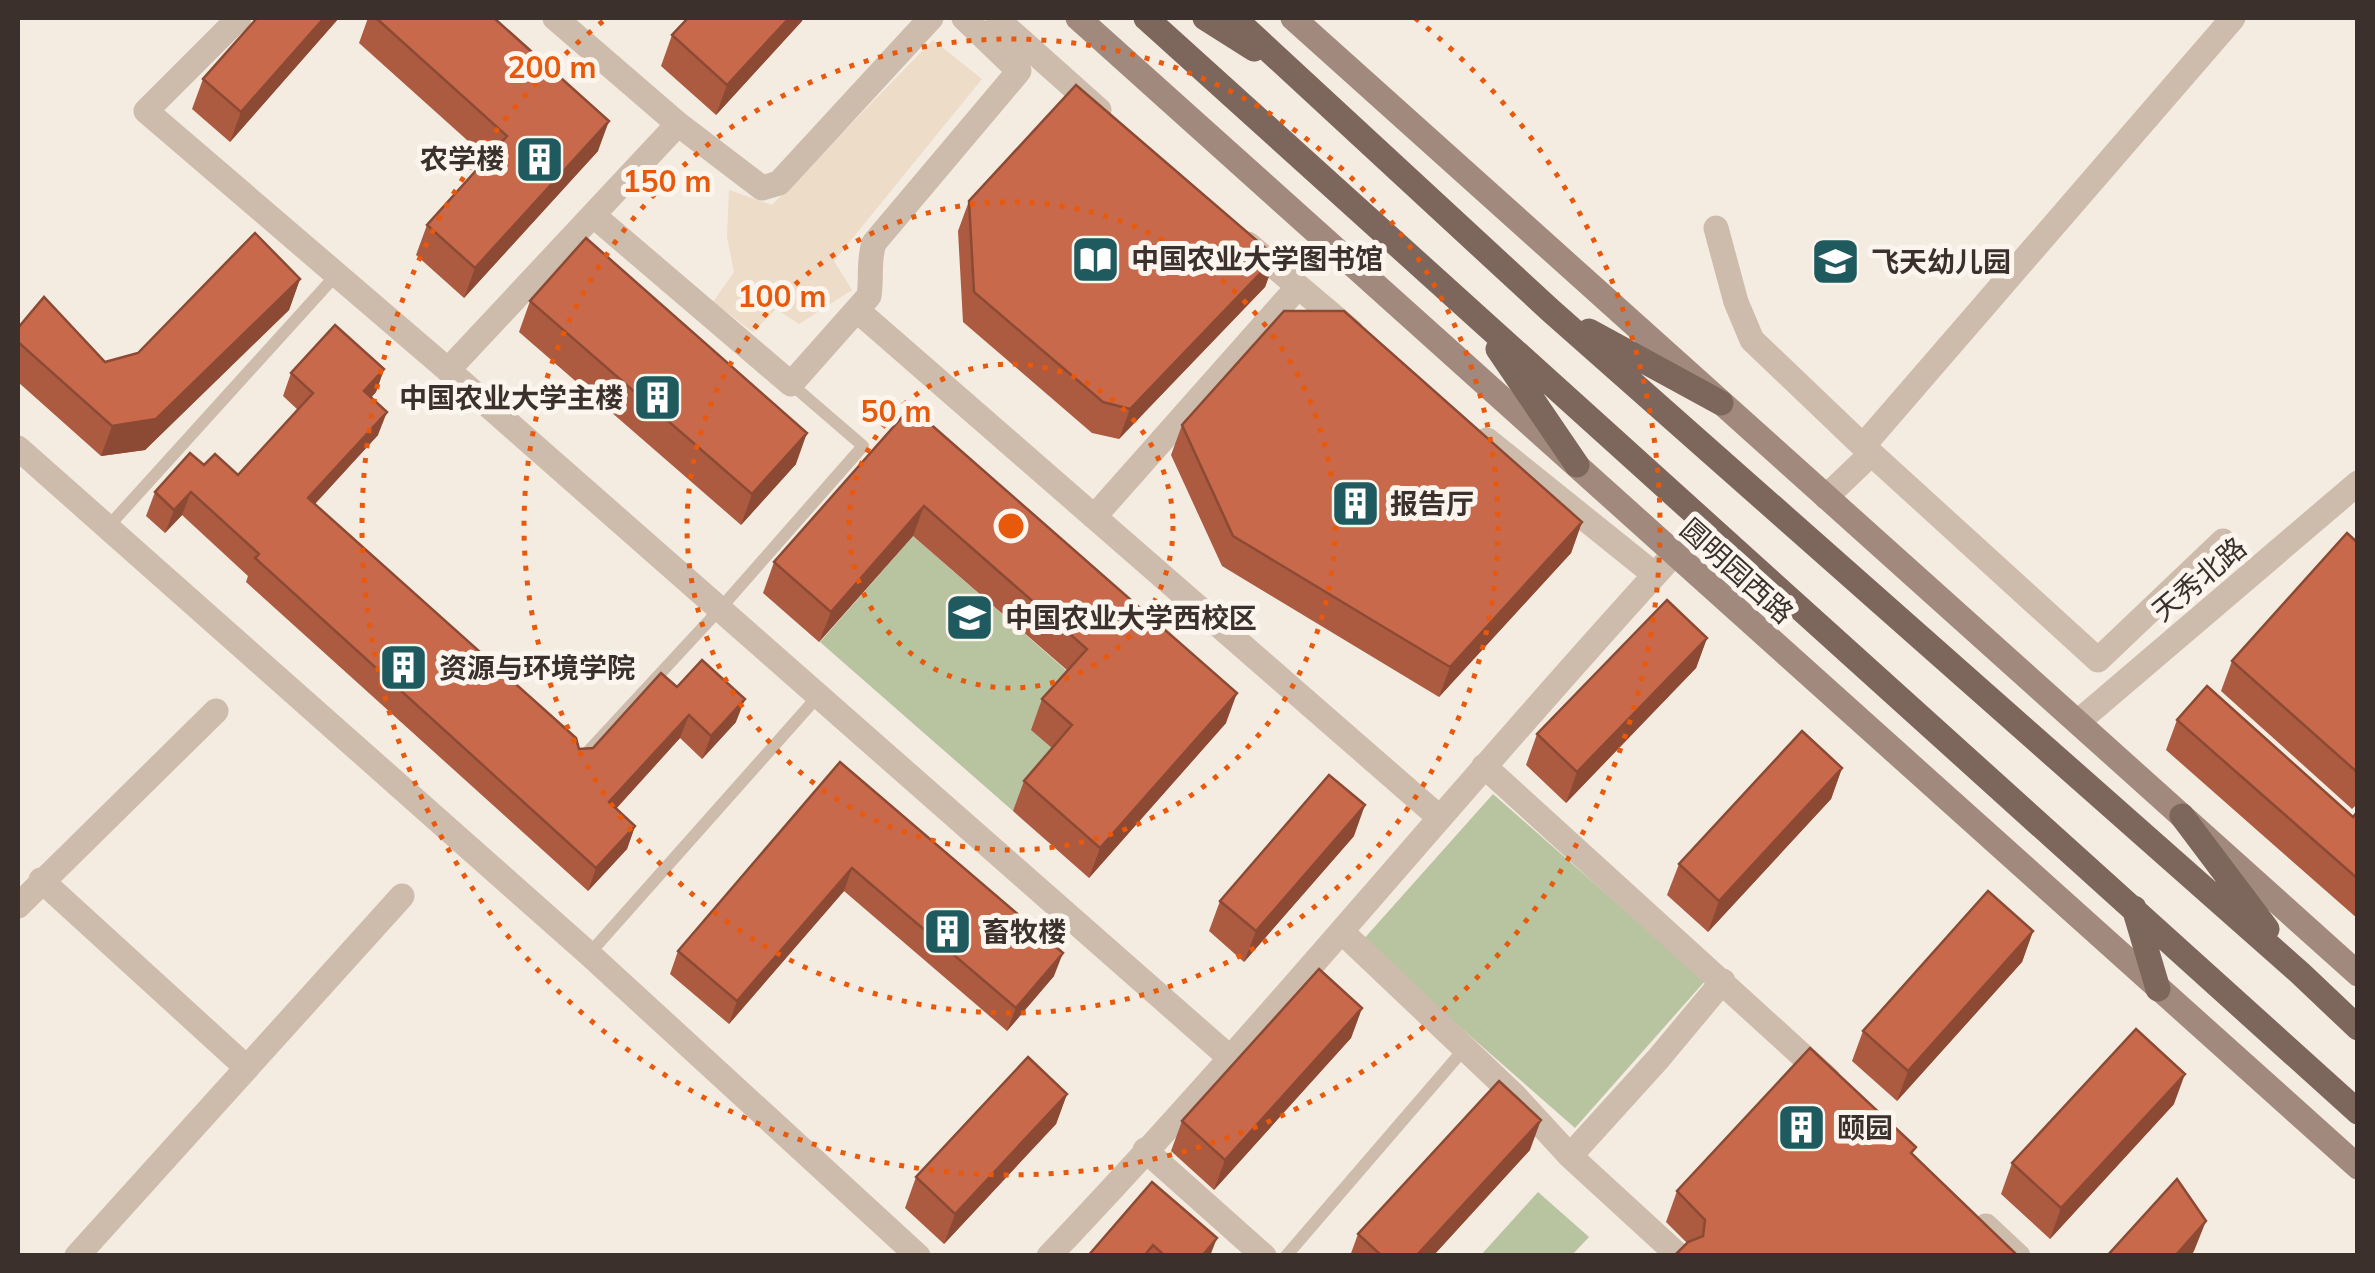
<svg xmlns="http://www.w3.org/2000/svg" width="2375" height="1273" viewBox="0 0 2375 1273" font-family="Mulish,'Noto Sans SC',sans-serif">
<style>
.green{fill:#b8c4a0}
.plaza{fill:#ecdcc8}
.lines{fill:none;stroke-linecap:round;stroke-linejoin:round}
.lane{stroke:#cdbbac;stroke-width:12}
.street{stroke:#cdbbac;stroke-width:25}
.secondary{stroke:#a18a7d;stroke-width:25}
.primary{stroke:#7d675c;stroke-width:25}
.wall{fill:#ac5a40}
.shaded-wall{fill:#8c4a34}
.building{fill:#c8694b;stroke:#8c4a34;stroke-width:2.5}
.ring{fill:none;stroke:#e8590c;stroke-width:5;stroke-dasharray:5 10}
.labels{text-anchor:middle;stroke-width:10;stroke-linejoin:round;paint-order:stroke}
.poi-label{font-size:28px;font-weight:bold;fill:#3b302b;stroke:#fbf5ee;text-anchor:start}
.street-label{font-size:28px;fill:#3b302b;stroke:#fbf5ee}
.centre{fill:#e8590c;stroke:#fbf5ee;stroke-width:5}
.ring-label{font-size:30px;text-anchor:middle;font-weight:bold;fill:#e8590c;stroke:#fbf5ee;stroke-width:10;stroke-linejoin:round;paint-order:stroke}
</style>
<rect width="100%" height="100%" fill="#f4ebe1"/>
<path class="green" d="M913,536L1076,679L1061,756L1013,811L820,642Z
M1493,794L1705,981L1575,1128L1362,941Z
M1538,1192L1589,1237L1572,1255H1481Z"/>
<path class="plaza" d="M933,40L982,79L834,261L852,290L799,324L776,309L753,332L713,302L734,272L727,237L729,190L772,205Z"/>
<g class="lines">
<path class="lane" d="M106,529L337,274
M582,758L719,610L863,446L791,384
M589,954L819,695
M1286,1256L1465,1048"/>
<path class="street" d="M239,18L146,111L448,370L678,124L762,188L779,183L931,18
M555,18L678,124
M998,20L1099,110
M593,215L791,384L869,296C872,277 868,261 874,243L1019,71L964,18
M1716,228L1736,302L1752,340L1863,446
M1248,244L1351,331
M858,311L1440,818
M448,370L1229,1057
M1487,440L1655,575
M18,448L589,954L918,1256
M1826,497L1871,454
M1094,517L1297,288
M2223,541L2098,660L1863,446L2233,18
M2079,721L2358,483
M1484,766L1828,1079
M41,880L247,1068
M18,906L216,711
M1342,932L1514,1095L1570,1156L1679,1256
M1145,1150L1264,1256
M1570,1156L1658,1059L1723,981
M1986,1226L2018,1256
M77,1256L402,896
M1049,1256C1265,1029 1462,785 1674,554"/>
<path class="secondary" d="M1078,18L2358,1167
M1293,18L2358,974"/>
<path class="primary" d="M1146,18L2358,1112
M1205,18L1254,49
M1234,18L1550,310L2300,973L2358,1028
M1589,331L1721,403
M1498,349L1577,465
M2182,816L2267,929
M2134,908L2158,989"/>
</g>
<path class="wall" d="M368,18H494L598,151L464,298L416,255L427,225L487,158L359,43Z
M688,18H803L802,21L716,115L661,66L672,35Z
M338,19L230,142L192,109L203,79Z
M969,201L1276,257L1265,287L1119,439L1092,433L963,322L958,231Z
M300,279L289,310L145,450L101,456L18,382V328L105,362L138,353Z
M530,301L796,464L741,525L519,332Z
M384,369L376,392L371,398L378,435L315,504L579,749L593,748L677,687L736,722L702,759L680,738L616,809L635,826L627,849L588,891L246,582L248,576L182,515L165,533L146,516L155,492L204,465L238,475L298,410L283,396L291,373Z
M911,407L1226,723L1089,878L1013,811L1024,781L1052,748L1031,730L1042,699L1068,671L913,536L819,642L763,593L774,562Z
M1182,425L1582,522L1571,553L1439,697L1222,566L1171,455Z
M2358,543V803L2352,809L2221,691L2232,661Z
M1707,638L1696,668L1566,803L1526,765L1537,734Z
M2177,720L2353,817L2358,811V919L2166,750Z
M840,762L1054,976L1007,1031L844,891L729,1024L670,974L678,951Z
M1842,768L1831,799L1708,932L1667,895L1679,864Z
M1354,836L1244,962L1209,931L1220,901Z
M2033,931L2022,962L1897,1101L1852,1061L1863,1031Z
M1362,1008L1351,1038L1214,1190L1171,1151L1182,1121Z
M1067,1094L1056,1124L944,1244L905,1208L916,1177Z
M2174,1104L2050,1239L2001,1194L2012,1163Z
M1530,1150L1433,1256H1350L1358,1234Z
M1913,1155L1687,1243L1666,1222L1677,1191Z
M1152,1182L1210,1256H1088Z"/>
<path class="shaded-wall" d="M324,18H339L230,142L241,112Z
M789,18H803L802,21L716,115L727,85Z
M609,121L598,151L464,298L475,268Z
M1276,257L1265,287L1119,439L1130,409Z
M300,279L289,310L145,450L101,456L112,426Z
M384,369L376,392L355,414L364,391Z
M387,412L378,435L299,521L308,498Z
M807,433L796,464L741,525L752,494Z
M191,492L182,515L165,533L174,510Z
M924,506L913,536L819,642L831,612Z
M1582,522L1571,553L1439,697L1450,667Z
M1707,638L1696,668L1566,803L1577,772Z
M1237,693L1226,723L1089,878L1100,848Z
M745,699L736,722L702,759L711,736Z
M689,715L680,738L601,825L609,802Z
M1842,768L1831,799L1708,932L1719,901Z
M1365,805L1354,836L1244,962L1256,931Z
M635,826L627,849L588,891L596,868Z
M852,868L844,891L729,1024L737,1001Z
M2033,931L2022,962L1897,1101L1908,1071Z
M1063,953L1054,976L1007,1031L1016,1008Z
M1362,1008L1351,1038L1214,1190L1225,1160Z
M2185,1074L2174,1104L2050,1239L2061,1208Z
M1067,1094L1056,1124L944,1244L955,1214Z
M1541,1120L1530,1150L1433,1256H1416Z
M2206,1221L2194,1251L2191,1256H2175Z
M1217,1238L1210,1256H1202Z"/>
<path class="building" d="M257,18H324L241,112L203,79Z
M376,18H494L609,121L475,268L427,225L507,136Z
M688,18H789L727,85L672,35Z
M1076,85L1276,257L1130,409L1103,402L974,292L969,201Z
M255,233L300,279L156,419L112,426L18,342V328L44,297L105,362L138,353Z
M586,238L807,433L752,494L530,301Z
M1284,311H1344L1582,522L1450,667L1233,536L1182,425Z
M335,325L384,369L364,391L387,412L308,498L576,738L579,749L593,748L661,673L677,687L702,660L745,699L711,736L689,715L609,802L635,826L596,868L255,558L259,554L191,492L174,510L155,492L190,453L204,465L215,454L238,475L313,393L291,373Z
M911,407L1237,693L1100,848L1024,781L1072,725L1042,699L1087,649L924,506L831,612L774,562Z
M2347,533L2358,543V773L2232,661Z
M1667,600L1707,638L1577,772L1537,734Z
M2207,686L2353,817L2358,811V879L2177,720Z
M1802,731L1842,768L1719,901L1679,864Z
M840,762L1063,953L1016,1008L852,868L737,1001L678,951Z
M1329,775L1365,805L1256,931L1220,901Z
M1988,891L2033,931L1908,1071L1863,1031Z
M1319,969L1362,1008L1225,1160L1182,1121Z
M2136,1029L2185,1074L2061,1208L2012,1163Z
M1810,1048L1916,1147L1911,1153L2016,1254L2015,1256H1674L1688,1242L1703,1236L1705,1220L1677,1191Z
M1028,1057L1067,1094L955,1214L916,1177Z
M1499,1081L1541,1120L1416,1256H1382L1358,1234Z
M2177,1179L2206,1221L2175,1256H2107Z
M1152,1182L1217,1238L1202,1256H1165L1153,1245L1144,1256H1088Z"/>
<g class="ring">
<circle cx="1011" cy="526" r="162"/>
<circle cx="1011" cy="526" r="324"/>
<circle cx="1011" cy="526" r="487"/>
<path d="M1415 18A649 649 0 1 1 607 18"/>
</g>
<defs>
<symbol id="building-square" viewBox="-11 -11 22 22"><rect x="-9" y="-9" width="18" height="18" rx="4" fill="#1f5a5e" stroke="#fbf5ee"/><path d="M-4-6H4V6H1V3H-1V6H-4ZM-2.5-4.3h1.7v1.8h-1.7ZM.8-4.3h1.7v1.8H.8ZM-2.5-1h1.7V.8h-1.7ZM.8-1h1.7V.8H.8Z" fill="#fff"/></symbol>
<symbol id="library-square" viewBox="-11 -11 22 22"><rect x="-9" y="-9" width="18" height="18" rx="4" fill="#1f5a5e" stroke="#fbf5ee"/><path d="M-6-4Q-3-5.5-.7-3.5V5Q-3 3-6 4ZM6-4Q3-5.5 .7-3.5V5Q3 3 6 4Z" fill="#fff"/></symbol>
<symbol id="school-square" viewBox="-11 -11 22 22"><rect x="-9" y="-9" width="18" height="18" rx="4" fill="#1f5a5e" stroke="#fbf5ee"/><path d="M0-5L7-2L0 1L-7-2ZM-4 1L0 2.5L4 1V4Q0 6-4 4Z" fill="#fff"/></symbol>
<symbol id="university-square" viewBox="-11 -11 22 22"><rect x="-9" y="-9" width="18" height="18" rx="4" fill="#1f5a5e" stroke="#fbf5ee"/><path d="M0-5L7-2L0 1L-7-2ZM-4 1L0 2.5L4 1V4Q0 6-4 4Z" fill="#fff"/></symbol>
</defs>
<g fill-rule="evenodd">
<use href="#building-square" x="512" y="132" width="55" height="55"/>
<use href="#library-square" x="1068" y="232" width="55" height="55"/>
<use href="#school-square" x="1808" y="234" width="55" height="55"/>
<use href="#building-square" x="630" y="370" width="55" height="55"/>
<use href="#building-square" x="1328" y="476" width="55" height="55"/>
<use href="#university-square" x="942" y="590" width="55" height="55"/>
<use href="#building-square" x="376" y="640" width="55" height="55"/>
<use href="#building-square" x="920" y="904" width="55" height="55"/>
<use href="#building-square" x="1774" y="1100" width="55" height="55"/>
</g>
<g class="labels">
<g class="poi-label">
<text x="504" y="169" text-anchor="end">农学楼</text>
<text x="1131" y="269">中国农业大学图书馆</text>
<text x="1871" y="272">飞天幼儿园</text>
<text x="623" y="408" text-anchor="end">中国农业大学主楼</text>
<text x="1390" y="514">报告厅</text>
<text x="1005" y="628">中国农业大学西校区</text>
<text x="439" y="678">资源与环境学院</text>
<text x="982" y="942">畜牧楼</text>
<text x="1837" y="1138">颐园</text>
</g>
<g class="street-label">
<text transform="translate(1737 571) rotate(42)" y="10">圆明园西路</text>
<text transform="translate(2199 579) rotate(-40)" y="10">天秀北路</text>
</g>
</g>
<circle cx="1011" cy="526" r="15" class="centre"/>
<g class="ring-label">
<text x="552" y="78">200 m</text>
<text x="667" y="192">150 m</text>
<text x="782" y="307">100 m</text>
<text x="896" y="422">50 m</text>
</g>
<rect width="2375" height="1273" fill="none" stroke="#3b302b" stroke-width="40"/>
</svg>
